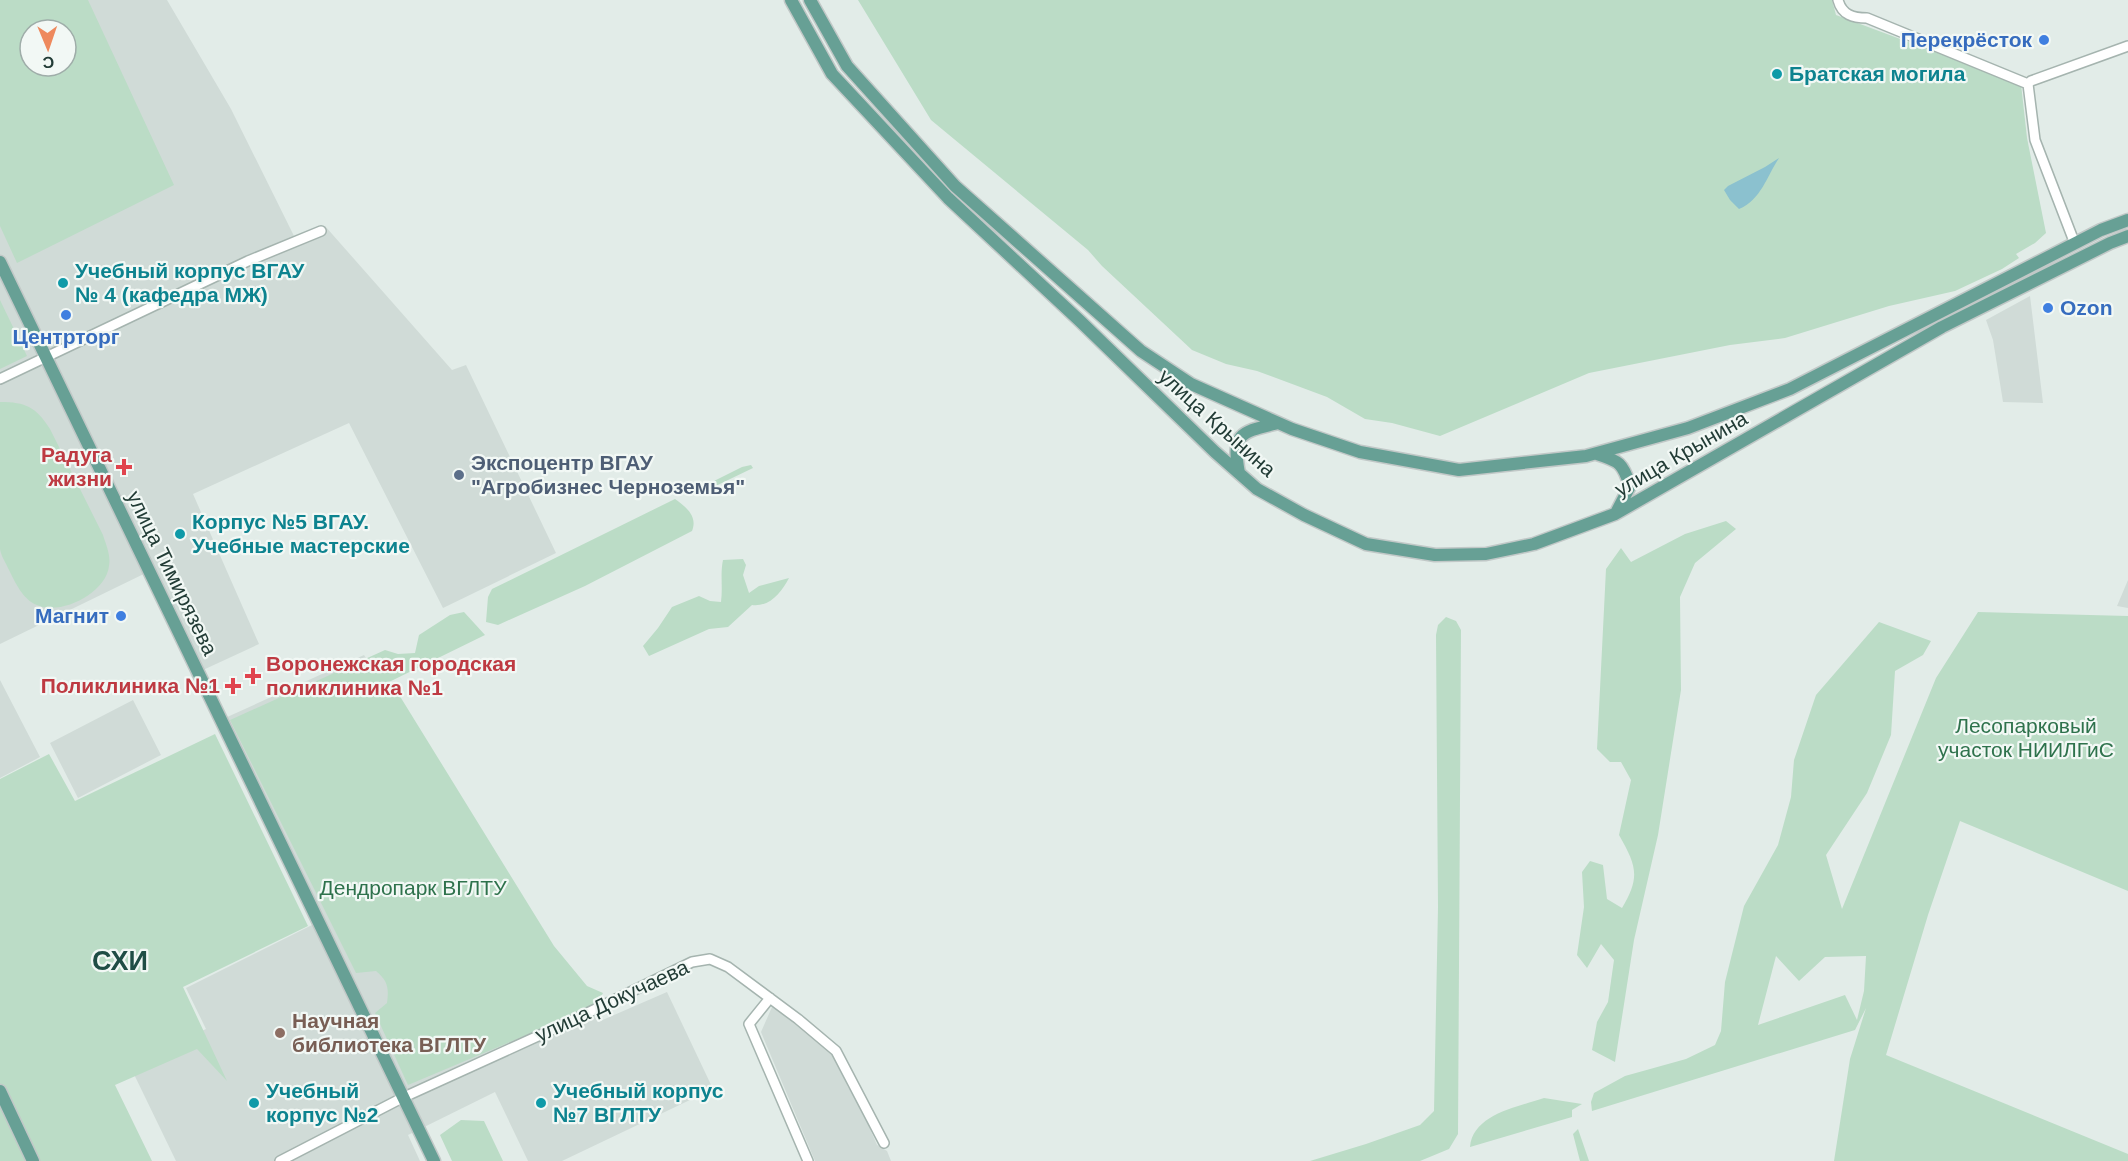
<svg xmlns="http://www.w3.org/2000/svg" width="2128" height="1161" viewBox="0 0 2128 1161" font-family="Arial,sans-serif">
<style>
.built{fill:#d0dbd7;fill-rule:evenodd}
.green{fill:#bbdcc6;fill-rule:evenodd}
.water{fill:#8bc1cf}
.lines{fill:none;stroke-linecap:round;stroke-linejoin:round}
.minor-casing{stroke:#a5b4af;stroke-width:12}
.major-casing{stroke:#c1c8c7;stroke-width:15}
.minor{stroke:#fff;stroke-width:9}
.major{stroke:#67a095;stroke-width:12}
.shop-dot{fill:#3f7fe0;stroke:#f2f8f5;stroke-width:2}
.culture-dot{fill:#0f9aa8;stroke:#f2f8f5;stroke-width:2}
.health-dot{fill:#e0444e;stroke:#f2f8f5;stroke-width:2}
.service-dot{fill:#5c6f8a;stroke:#f2f8f5;stroke-width:2}
.education-dot{fill:#8d6e63;stroke:#f2f8f5;stroke-width:2}
.labels{text-anchor:middle;stroke-width:4.5;stroke-linejoin:round;paint-order:stroke}
.shop-label{font-size:21px;font-weight:bold;fill:#366cbe;stroke:#f2f8f5;text-anchor:end}
.culture-label{font-size:21px;font-weight:bold;fill:#0d838f;stroke:#f2f8f5;text-anchor:start}
.street-label{font-size:21px;fill:#223c36;stroke:#f2f8f5}
.health-label{font-size:21px;font-weight:bold;fill:#be3a42;stroke:#f2f8f5;text-anchor:end}
.service-label{font-size:21px;font-weight:bold;fill:#4e5e75;stroke:#f2f8f5;text-anchor:start}
.park-label{font-size:21px;fill:#2e724c;stroke:#f2f8f5}
.education-label{font-size:21px;font-weight:bold;fill:#785e54;stroke:#f2f8f5;text-anchor:start}
.district-label{font-size:27px;font-weight:bold;fill:#1f4d45;stroke:#f2f8f5}
</style>
<rect width="100%" height="100%" fill="#e2ece8"/>
<path class="built" d="M0,0H167L231,109L295,238L325,226L452,370L466,365L556,553L443,608L349,423L193,494L259,644L203,670L154,569L0,644ZM30,30H66V66H30Z
M2030,296L2043,403L2003,402L1993,340L1986,320Z
M2128,580V608L2117,606Z
M364,655L598,1022L667,992L713,1089L562,1161H528L495,1092L408,1135L420,1161H176L130,1066L206,1029L186,988L324,919L225,718Z
M0,680L40,757L0,778Z
M133,700L161,755L78,798L50,743Z
M772,1007L790,1017L832,1052L848,1087L858,1101L877,1145L887,1151L891,1161H815L761,1032Z"/>
<path class="green" d="M0,0H88L174,185L17,263L0,226ZM30,30H66V66H30Z
M858,0H1832L1836,15L2021,84L2027,138L2046,233L2035,243L2016,254L2019,258L2002,269L1955,291L1889,306L1785,338L1730,345L1589,373L1440,436L1392,423L1365,419L1327,397L1257,371L1226,364L1192,350L1102,266L1088,250L931,120Z
M0,300L27,356L0,369Z
M0,402C26,402 36,407 50,429L103,535C106,545 111,555 109,566C106,593 61,616 37,605C23,600 15,582 9,570C6,563 1,556 0,549C0,534 0,518 0,503C0,469 0,436 0,402Z
M751,465L753,468L701,493L700,488L742,467Z
M675,499C686,507 698,516 692,531L585,586L498,625L486,622L488,597L492,589Z
M1726,521L1736,529L1695,563L1680,597L1681,690L1658,835L1634,940L1615,1062L1592,1050L1597,1022L1608,1002L1614,960L1601,944L1587,968L1577,955L1584,907L1582,872L1590,861L1603,865L1607,899L1622,908C1641,877 1636,865 1619,835L1631,780L1621,762H1610L1597,749L1606,569L1621,548L1631,562L1685,534Z
M743,559L746,565L743,575L749,593L759,586L789,578C781,593 770,607 752,605L728,627L709,629L649,656L643,646L658,628L672,607L699,596L710,601L721,602C723,587 720,574 723,560Z
M464,612L485,635L387,683L393,685L554,946L587,986L603,993L595,1006L408,1085L375,1013L387,1003C389,988 388,981 376,971L356,973L230,720L385,650L398,654L415,653L419,635L450,615Z
M1978,612L2128,616V891L1960,821L1928,915L1886,1055L2128,1154V1161H1834L1850,1059L1866,1008L1855,1030L1592,1111L1591,1102L1594,1093L1625,1076L1686,1059L1715,1045L1721,1031L1725,982L1744,906L1778,845L1791,797L1794,760L1816,695L1879,622L1931,641L1923,655L1895,671L1891,735L1867,793L1826,855L1842,909L1936,678ZM1776,956L1799,981L1825,957L1866,956L1864,991L1857,1020L1845,995L1758,1025Z
M1446,617L1456,621L1461,630L1458,1134L1449,1149L1420,1161H1310L1366,1144L1420,1125L1434,1111L1438,907L1436,635L1438,625Z
M215,734L308,926L183,987L227,1081L197,1049L115,1085L152,1161H0V779L49,754L75,801Z
M1544,1098L1582,1104L1572,1110V1117L1470,1147C1473,1114 1518,1107 1544,1098Z
M461,1120L484,1121L503,1161H452L440,1135Z
M1578,1129L1589,1161H1580L1573,1134Z"/>
<path class="water" d="M1779,158C1767,176 1761,200 1739,209L1730,200L1724,190L1728,186L1765,167Z"/>
<g class="lines">
<defs>
<path id="minor" d="M1838,0C1842,15 1853,18 1867,18L2028,84
M2075,244L2035,140L2028,84L2031,81L2128,46
M0,379L248,261L321,231
M770,998L749,1024L808,1161
M280,1161L402,1098L571,1021L692,962L710,959L728,967L798,1019L836,1051L884,1143"/>
<path id="major" d="M791,0L832,74L948,198L1080,321L1215,452L1257,489L1304,515L1366,544L1435,555L1486,554L1534,544L1615,514L1942,327L2110,243L2128,236
M810,0L847,66L955,186L1141,351L1191,384L1292,429L1360,452L1459,470L1586,456L1688,428L1790,389L2101,230L2128,220
M0,262L434,1161
M1597,454C1619,461 1623,463 1630,486L1616,513
M1239,473C1231,432 1242,432 1278,423
M0,1091L33,1161"/>
</defs>
<use href="#minor" class="minor-casing"/>
<use href="#major" class="major-casing"/>
<use href="#minor" class="minor"/>
<use href="#major" class="major"/>
</g>
<g class="shop-dot">
<circle cx="2044" cy="40" r="6"/>
<circle cx="2048" cy="308" r="6"/>
<circle cx="66" cy="315" r="6"/>
<circle cx="121" cy="616" r="6"/>
</g>
<g class="culture-dot">
<circle cx="1777" cy="74" r="6"/>
<circle cx="63" cy="283" r="6"/>
<circle cx="180" cy="534" r="6"/>
<circle cx="254" cy="1103" r="6"/>
<circle cx="541" cy="1103" r="6"/>
</g>
<g class="health-dot">
<path d="M121 458h6v6h6v6h-6v6h-6v-6h-6v-6h6z"/>
<path d="M250 667h6v6h6v6h-6v6h-6v-6h-6v-6h6z"/>
<path d="M230 677h6v6h6v6h-6v6h-6v-6h-6v-6h6z"/>
</g>
<circle class="service-dot" cx="459" cy="475" r="6"/>
<circle class="education-dot" cx="280" cy="1033" r="6"/>
<g class="labels">
<g class="shop-label">
<text x="2032" y="47">Перекрёсток</text>
<text x="2060" y="315" text-anchor="start">Ozon</text>
<text x="66" y="344" text-anchor="middle">Центрторг</text>
<text x="109" y="623">Магнит</text>
</g>
<g class="culture-label">
<text x="1789" y="81">Братская могила</text>
<text x="75" y="278">Учебный корпус ВГАУ<tspan x="75" dy="24">№ 4 (кафедра МЖ)</tspan></text>
<text x="192" y="529">Корпус №5 ВГАУ.<tspan x="192" dy="24">Учебные мастерские</tspan></text>
<text x="266" y="1098">Учебный<tspan x="266" dy="24">корпус №2</tspan></text>
<text x="553" y="1098">Учебный корпус<tspan x="553" dy="24">№7 ВГЛТУ</tspan></text>
</g>
<g class="street-label">
<text transform="translate(1217 423) rotate(42)" y="7">улица Крынина</text>
<text transform="translate(1681 454) rotate(-30)" y="7">улица Крынина</text>
<text transform="translate(172 573) rotate(64)" y="7">улица Тимирязева</text>
<text transform="translate(612 1001) rotate(-25)" y="7">улица Докучаева</text>
</g>
<g class="health-label">
<text x="112" y="462">Радуга<tspan x="112" dy="24">жизни</tspan></text>
<text x="266" y="671" text-anchor="start">Воронежская городская<tspan x="266" dy="24">поликлиника №1</tspan></text>
<text x="220" y="693">Поликлиника №1</text>
</g>
<g class="service-label">
<text x="471" y="470">Экспоцентр ВГАУ<tspan x="471" dy="24">"Агробизнес Черноземья"</tspan></text>
</g>
<g class="park-label">
<text x="2026" y="733">Лесопарковый<tspan x="2026" dy="24">участок НИИЛГиС</tspan></text>
<text x="413" y="895">Дендропарк ВГЛТУ</text>
</g>
<g class="education-label">
<text x="292" y="1028">Научная<tspan x="292" dy="24">библиотека ВГЛТУ</tspan></text>
</g>
<g class="district-label">
<text x="120" y="970">СХИ</text>
</g>
</g>
<g transform="translate(48 48) rotate(178)"><circle r="28" fill="#f2f8f5" stroke="#9fada9" stroke-width="1.5"/>
<path d="M0-4.5L10 22L0 15L-10 22Z" fill="#ee895d"/>
<text y="-9" font-size="16" font-weight="bold" text-anchor="middle" fill="#223c36">С</text>
</g>
</svg>
